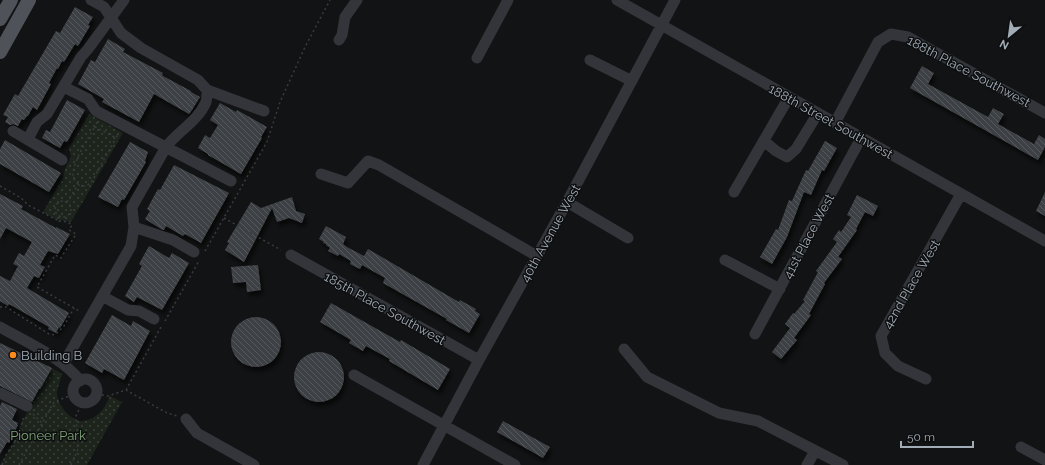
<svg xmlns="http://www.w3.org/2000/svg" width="1045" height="465" viewBox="0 0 1045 465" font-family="Raleway,sans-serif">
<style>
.park{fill:url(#park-dots)}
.building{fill:url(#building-back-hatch);filter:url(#shadow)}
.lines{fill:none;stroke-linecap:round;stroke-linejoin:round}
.path{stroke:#393c41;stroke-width:1.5;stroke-dasharray:2 3;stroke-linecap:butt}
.minor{stroke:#33353a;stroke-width:11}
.major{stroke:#4f5359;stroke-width:14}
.poi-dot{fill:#ff8b1f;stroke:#0d0e0f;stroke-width:1.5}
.labels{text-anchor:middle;stroke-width:3;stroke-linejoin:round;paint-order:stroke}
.street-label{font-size:13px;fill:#a2acb6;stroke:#0d0e0f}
.poi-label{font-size:13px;fill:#a2acb6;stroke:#0d0e0f;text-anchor:start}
.park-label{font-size:13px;fill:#7da377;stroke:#0d0e0f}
</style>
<defs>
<pattern id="park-dots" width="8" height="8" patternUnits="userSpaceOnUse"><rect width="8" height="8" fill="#1c241c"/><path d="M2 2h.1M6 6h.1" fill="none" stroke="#3a413b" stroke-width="1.8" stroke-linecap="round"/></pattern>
<pattern id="building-back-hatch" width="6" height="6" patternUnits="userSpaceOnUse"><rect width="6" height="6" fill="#3e4144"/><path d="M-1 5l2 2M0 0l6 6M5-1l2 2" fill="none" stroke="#575a5d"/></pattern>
<filter id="shadow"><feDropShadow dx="2.5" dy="4.5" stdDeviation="2" flood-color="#0009"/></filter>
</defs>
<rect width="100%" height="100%" fill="#121314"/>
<path class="park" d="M89,114L123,133L71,222L55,219L43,212L63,178L65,169L71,157L69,148Z
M52,368L62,374C61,379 58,386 57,392C56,403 70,420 81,421C87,421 94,418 98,414C104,410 107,402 110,396L122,402L87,465H0L11,447L20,426Z"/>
<path class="building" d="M75,7L93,17L88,25L90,26L78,46L75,44L64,62L62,61L58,69L57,68L49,83L51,84L37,110L33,107L28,116H27L24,120L22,119L18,126L13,124L10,125L5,122L8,117L3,115L15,94L18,96L56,31L60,33Z
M108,39L125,49L123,52L163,73L162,74L163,76L191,91V92L200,97L192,110L189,114L154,94L139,122L102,102L104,99L78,84L91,60L95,62Z
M922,66L934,73L928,84L988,117L993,108L1004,114L998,124L1034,144L1039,135L1045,139V147L1038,160L910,88Z
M67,100L85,110L67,142L64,141L60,148L42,138L46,130L50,132Z
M220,103L236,112L237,110L267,127L261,137L262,138L241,174L208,155V154L198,148L205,135L210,138L218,125L210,120Z
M5,140L61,173L49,192L0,164V149Z
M825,141L837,148L824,171L822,170L811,195L804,192L787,237L772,264L760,257L776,229L778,230L789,200L792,201L806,170L808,171Z
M130,142L148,152L145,161L146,162L124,200L122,199L118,207L98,197Z
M174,165L229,193L201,243L185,234L183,236L166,226L164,230L161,229L145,219L150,211L147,209L153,198L158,189L160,190Z
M1045,192V216L1036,211Z
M0,194L23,206L21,209L56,228V227L70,234L58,254L48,251L40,265L45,267L39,278L34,276L27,288L69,313L60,328L59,327L56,333L48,329L49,327L9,304L8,306L0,301V276L10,281L18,266L13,264L19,253L24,256L32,242L6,228L0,239Z
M857,195L878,206L873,216L865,212L856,229L857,230L838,257L842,259L824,283L825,284L809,314L811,315L794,338L797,340L781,359L772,352L790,328L785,324L793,313L794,314L805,301L803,300L818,272L816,271L837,242L833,239L839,230L841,232L851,217L847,215Z
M292,197L296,211L305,214L302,223L289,218L277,222L272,208L244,262L225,250L229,243L227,242L251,202L261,208Z
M326,226L346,237L343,244L347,247L364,256L368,249L459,302L460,300L476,309L475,311L480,314L469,333L446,320L447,319L383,283L385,278L362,265L360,269L350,264L351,261L339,254L338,256L328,251L330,248L326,245V244L323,243L324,242L319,239Z
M149,246L169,258L172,253L189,263L162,310L137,297L134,302L125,296L142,266L139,264Z
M258,265L261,290L247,292L246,282L233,283L231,267Z
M331,303L400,342L401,340L450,369L438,390L389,361L390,359L366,346L363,351L349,343L351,340L320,322Z
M112,315L131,326L133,321L150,331L124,380L104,369L102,373L85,363Z
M231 342a25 25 0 1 1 50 0a25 25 0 1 1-50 0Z
M0,343L52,368L40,389H39L32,402L0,386Z
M294 377a25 25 0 1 1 50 0a25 25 0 1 1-50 0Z
M2,402L17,409L12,420L18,423L17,425H18L9,443L7,442L0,454V406Z
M503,421L550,447L543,458L497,432Z"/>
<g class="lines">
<path class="path" d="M97,122L95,127L116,138L118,134
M78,184C76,182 74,180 73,176C72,163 88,138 95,127
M0,186L21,198L28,205L59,221
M55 209a8 8 0 1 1 16 0a8 8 0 1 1-16 0Z
M67,202L78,185L85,186L91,183L116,138
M60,216L59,221L67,222L72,225L69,230L76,234L61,258L55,255L37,287L81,312
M224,218L281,250
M205,251L267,142L280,102L305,47L330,0
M0,307H6L49,334L55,335L64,326L74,308
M165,321L199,261
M126,390L161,327
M97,394L108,396L126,390L167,413L177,416
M33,414L42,423
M13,432L19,435
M6,435L16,441
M2,465L6,455L18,437L24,416
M19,465L54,402L74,394
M71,465L78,449L76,416L82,403"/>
<path class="minor" d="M91,0L104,7L121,33L141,48L198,80L207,90L264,111
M617,0L1045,241
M339,40L342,35L345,17L357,0
M477,58L508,0
M590,60L632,81
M64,87L88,99L96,111L231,181
M835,123L878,42L891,34L908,37L1045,113
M13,131L62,160
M28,139L37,122L47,114L81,57L88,49L124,0
M764,141L776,151L787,157L796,149L818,113
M321,174L348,183L368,161L379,165L537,256
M734,192L789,97
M567,202L628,238
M134,227L173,240L194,252
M291,255L479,360
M725,260L780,289
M102,296L128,310L139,311L154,319
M0,327C24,341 65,359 80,381
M755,334L861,138
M624,349L647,377L719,413L758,421L843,465
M64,363L131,246L134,227L132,207L166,147C177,132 198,121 206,102C207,99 207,94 207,90
M354,375L515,465
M926,379L898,366L885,353L881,336L961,194
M73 391a12 12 0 1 1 24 0a12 12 0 1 1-24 0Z
M0,393L27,406
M186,419L197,433L254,465
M1021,447L1045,460
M423,465L479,360L567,202L675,0
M807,465L815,451"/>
<path class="major" d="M0,19L11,0
M0,52L29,0"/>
</g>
<circle class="poi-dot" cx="13" cy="355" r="4"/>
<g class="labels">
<g class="street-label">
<text transform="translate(969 71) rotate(28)" y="5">188th Place Southwest</text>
<text transform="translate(831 121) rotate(29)" y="5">188th Street Southwest</text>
<text transform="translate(550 233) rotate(-61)" y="5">40th Avenue West</text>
<text transform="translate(808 236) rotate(-62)" y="5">41st Place West</text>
<text transform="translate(911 284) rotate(-60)" y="5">42nd Place West</text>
<text transform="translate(385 308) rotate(29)" y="5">185th Place Southwest</text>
</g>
<g class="poi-label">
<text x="21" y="360">Building B</text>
</g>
<g class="park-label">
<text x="48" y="440">Pioneer Park</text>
</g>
</g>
<g transform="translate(1009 36) rotate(209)" stroke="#0d0e0f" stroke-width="3" paint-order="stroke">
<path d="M0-3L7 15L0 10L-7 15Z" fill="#a2acb6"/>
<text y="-6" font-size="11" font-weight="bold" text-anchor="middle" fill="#a2acb6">N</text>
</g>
<path d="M901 441v6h72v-6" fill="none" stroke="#a2acb6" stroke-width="2"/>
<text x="907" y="441" font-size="12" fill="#a2acb6" stroke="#0d0e0f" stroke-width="3" paint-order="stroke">50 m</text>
</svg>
